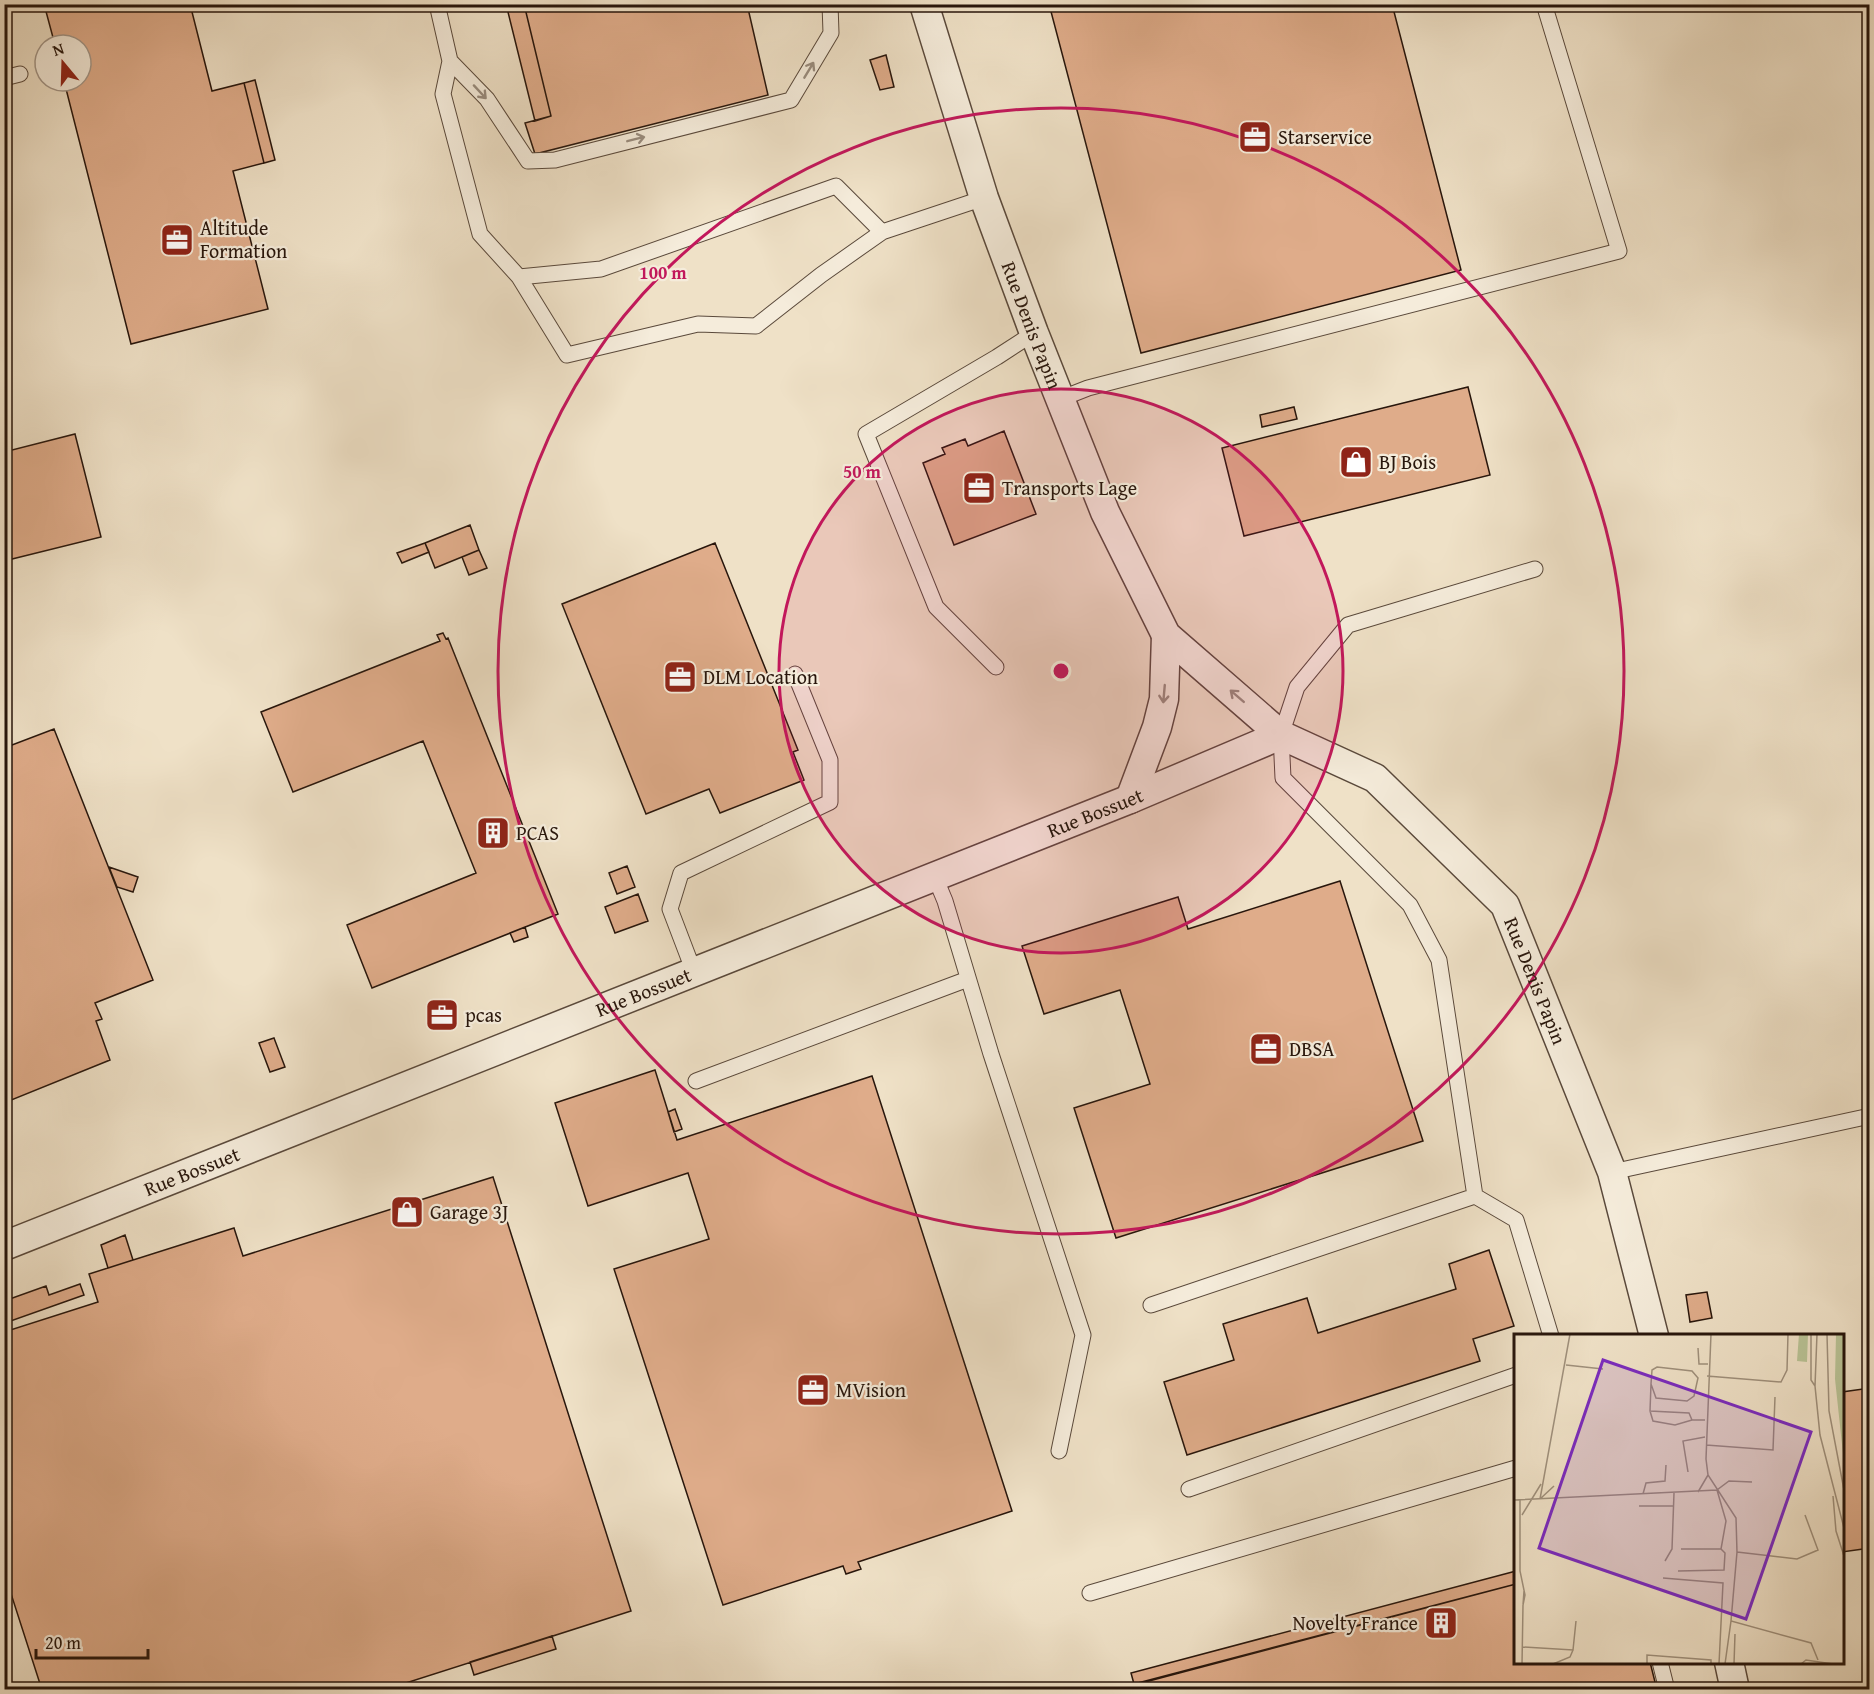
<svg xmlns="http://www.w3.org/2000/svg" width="1874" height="1694" viewBox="0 0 1874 1694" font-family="'Gentium Book Plus',serif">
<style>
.building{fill:#dfac8a;stroke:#28160c;stroke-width:1.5}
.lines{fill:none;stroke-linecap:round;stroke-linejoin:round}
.service-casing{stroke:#5a493b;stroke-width:17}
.minor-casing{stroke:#5a493b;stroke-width:31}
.service{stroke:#f5ecdb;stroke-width:15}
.minor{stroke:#f5ecdb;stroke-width:28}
.oneway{stroke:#998c7e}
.ring{fill:none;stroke:#c2185b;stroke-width:3}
.labels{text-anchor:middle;stroke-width:4.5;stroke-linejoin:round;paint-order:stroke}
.poi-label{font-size:20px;fill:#28160c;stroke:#f5ecdb;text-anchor:start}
.street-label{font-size:20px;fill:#28160c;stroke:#f5ecdb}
.inset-road{fill:none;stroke:#9f907c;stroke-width:1.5}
.view{fill:#7b2cbf;fill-opacity:0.15;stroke:#7b2cbf;stroke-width:3}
.inset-edge{fill:none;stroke:#28160c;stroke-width:3}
.centre{fill:#c2185b;stroke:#f5ecdb;stroke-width:3}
.ring-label{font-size:18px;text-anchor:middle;font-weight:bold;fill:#c2185b;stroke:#f5ecdb;stroke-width:4.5;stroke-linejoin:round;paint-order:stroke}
</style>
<rect width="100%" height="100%" fill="#efe1c7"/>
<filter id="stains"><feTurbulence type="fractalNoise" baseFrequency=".00333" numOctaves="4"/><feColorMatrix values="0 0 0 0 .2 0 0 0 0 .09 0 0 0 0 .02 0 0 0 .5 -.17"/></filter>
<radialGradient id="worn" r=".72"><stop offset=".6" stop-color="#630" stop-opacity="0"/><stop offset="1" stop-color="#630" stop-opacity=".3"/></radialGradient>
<path class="building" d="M44,4H190L212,91L244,83L264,163L233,171L268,309L131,344L64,81H81V45H55Z
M506,4H524L551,116L535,121Z
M524,4H747L768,95L535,154L525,123L551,116Z
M1049,4H1392L1461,270L1141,353Z
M886,55L894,87L880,90L870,60Z
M255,80L275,160L264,163L244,83Z
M1468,387L1490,475L1244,536L1222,448Z
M1294,407L1297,419L1262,427L1260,415Z
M1004,431L1036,514L954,545L923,463L945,454L942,448L965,439L968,446Z
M75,434L101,537L4,561V452Z
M470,525L479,550L435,568L425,543Z
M425,543L429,552L402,563L397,553Z
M715,543L798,750L793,752L804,780L720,813L709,789L646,814L562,604Z
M479,550L487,568L469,575L462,557Z
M443,633L446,639L448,638L558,914L372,988L347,925L476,873L423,741L293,792L261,712L440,641L437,635Z
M54,729L153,980L95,1003L102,1019L96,1021L110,1060L4,1103V748Z
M627,866L635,887L617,894L609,873Z
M109,867L138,877L133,892L117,887Z
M1340,881L1423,1141L1116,1238L1074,1108L1150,1084L1120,990L1044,1014L1022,946L1178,897L1188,929Z
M638,894L648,921L615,933L605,907Z
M525,927L528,937L514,942L510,933Z
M274,1038L285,1067L270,1072L259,1043Z
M655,1070L677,1140L872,1076L1012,1511L858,1562L861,1569L846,1574L843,1566L723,1605L614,1269L709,1239L688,1173L588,1206L555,1103Z
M675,1109L682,1129L674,1132L668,1112Z
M493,1177L631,1611L384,1690H42L4,1572V1332L98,1302L89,1274L234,1228L243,1256Z
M125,1235L133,1260L108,1268L101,1245Z
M1489,1250L1514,1326L1473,1339L1480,1361L1187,1455L1164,1382L1234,1360L1223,1324L1307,1298L1318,1333L1456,1289L1449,1264Z
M80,1284L84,1295L5,1323L4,1301L46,1286L49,1295Z
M1707,1292L1712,1318L1690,1322L1686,1295Z
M1870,1388V1548L1842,1552V1392Z
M1516,1571V1584L1134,1684L1131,1673Z
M1516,1584V1662H1650L1657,1690H1115Z
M552,1636L556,1649L474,1675L470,1662Z"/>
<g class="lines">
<defs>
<path id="service" d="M437,4L450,61L487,99L528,161L555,160L791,100L831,33L830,4
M450,61L443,94L480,234L519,277L601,269L836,186L882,232L984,198
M4,78L20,74
M519,277L567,355L698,324L756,326L821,275L882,232
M1060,399L1088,388L1619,251L1544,4
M1535,569L1348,625L1297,687L1281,735L1283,778L1410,905L1439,960L1475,1196L1516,1220L1551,1336
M996,667L936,607L866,434L997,357L1034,333
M935,877L945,901L991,1054L1083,1335L1059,1451
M694,972L670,909L681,873L830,802V760L795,674
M696,1081L968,979
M1612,1172L1870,1116
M1151,1305L1475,1196
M1189,1489L1516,1375
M1090,1593L1516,1468
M1660,1662L1667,1690"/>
<g id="minor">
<path id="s1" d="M924,4L984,198L1034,333L1105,512L1166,635L1281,735L1375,778L1505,905L1612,1172L1654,1336"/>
<path d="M1130,799L1157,727L1164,699L1166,635"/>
<path id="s2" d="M4,1246L1130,799L1281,735"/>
<path d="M1729,1662L1735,1690"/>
</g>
</defs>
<use href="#service" class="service-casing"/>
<use href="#minor" class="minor-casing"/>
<use href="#service" class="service"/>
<use href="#minor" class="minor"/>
</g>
<defs><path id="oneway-shaft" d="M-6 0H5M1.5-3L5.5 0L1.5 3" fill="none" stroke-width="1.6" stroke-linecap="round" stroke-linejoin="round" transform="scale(1.5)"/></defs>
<g class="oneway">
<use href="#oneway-shaft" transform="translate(809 70) rotate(-59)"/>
<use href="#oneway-shaft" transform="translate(480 92) rotate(47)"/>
<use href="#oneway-shaft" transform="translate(636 139) rotate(-14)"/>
<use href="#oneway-shaft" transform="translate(1164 694) rotate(95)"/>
<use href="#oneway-shaft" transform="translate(1237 696) rotate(-139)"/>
</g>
<circle cx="1061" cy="671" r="282" fill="#c2185b" fill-opacity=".12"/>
<g class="ring">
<circle cx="1061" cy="671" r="282"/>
<circle cx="1061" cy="671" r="563"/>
</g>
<defs>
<symbol id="office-square" viewBox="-11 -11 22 22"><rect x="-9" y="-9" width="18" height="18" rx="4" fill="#8f2418" stroke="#f5ecdb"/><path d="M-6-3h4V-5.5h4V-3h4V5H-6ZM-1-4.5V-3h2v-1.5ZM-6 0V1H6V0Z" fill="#fff"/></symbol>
<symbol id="shop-square" viewBox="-11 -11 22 22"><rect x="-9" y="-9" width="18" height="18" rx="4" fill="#8f2418" stroke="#f5ecdb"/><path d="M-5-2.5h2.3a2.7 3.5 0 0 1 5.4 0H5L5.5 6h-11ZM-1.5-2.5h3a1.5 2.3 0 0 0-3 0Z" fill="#fff"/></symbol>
<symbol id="building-square" viewBox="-11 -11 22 22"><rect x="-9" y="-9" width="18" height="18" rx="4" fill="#8f2418" stroke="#f5ecdb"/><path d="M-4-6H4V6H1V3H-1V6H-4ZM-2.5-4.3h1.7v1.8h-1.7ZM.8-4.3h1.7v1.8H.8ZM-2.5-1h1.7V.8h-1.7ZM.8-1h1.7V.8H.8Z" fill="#fff"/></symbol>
</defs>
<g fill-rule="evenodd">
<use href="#office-square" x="1236" y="118" width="38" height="38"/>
<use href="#office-square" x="158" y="221" width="38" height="38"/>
<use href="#shop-square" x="1337" y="443" width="38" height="38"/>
<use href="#office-square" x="960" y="469" width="38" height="38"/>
<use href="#office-square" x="661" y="658" width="38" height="38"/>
<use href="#building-square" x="474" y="814" width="38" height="38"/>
<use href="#office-square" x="423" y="996" width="38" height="38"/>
<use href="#office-square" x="1247" y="1030" width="38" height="38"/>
<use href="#shop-square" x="388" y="1193" width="38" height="38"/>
<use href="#office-square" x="794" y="1371" width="38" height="38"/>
<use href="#building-square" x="1422" y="1604" width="38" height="38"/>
</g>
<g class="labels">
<g class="poi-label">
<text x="1278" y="144">Starservice</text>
<text x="200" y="235">Altitude<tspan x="200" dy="23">Formation</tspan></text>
<text x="1379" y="469">BJ Bois</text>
<text x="1002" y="495">Transports Lage</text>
<text x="703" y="684">DLM Location</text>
<text x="516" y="840">PCAS</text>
<text x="465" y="1022">pcas</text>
<text x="1289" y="1056">DBSA</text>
<text x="430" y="1219">Garage 3J</text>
<text x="836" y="1397">MVision</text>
<text x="1418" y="1630" text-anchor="end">Novelty France</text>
</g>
<g class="street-label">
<text dy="7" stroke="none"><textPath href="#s1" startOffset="339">Rue Denis Papin</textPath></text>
<text dy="7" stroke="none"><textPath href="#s2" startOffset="1174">Rue Bossuet</textPath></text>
<text dy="7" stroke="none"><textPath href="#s1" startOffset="1196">Rue Denis Papin</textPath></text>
<text dy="7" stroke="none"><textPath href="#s2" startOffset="688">Rue Bossuet</textPath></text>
<text dy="7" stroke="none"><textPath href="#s2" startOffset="202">Rue Bossuet</textPath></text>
</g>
</g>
<g transform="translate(1514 1334)">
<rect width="330" height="330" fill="#efe1c7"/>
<path d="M285,0H294L293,28L283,27ZM322,0H330V129L321,45Z" fill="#b9c396"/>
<path class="inset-road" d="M197,0L192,125L194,141L222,184L223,218L217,287L297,309L304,326M297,0V46L301,52M303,0L301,52L306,101L330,194M313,0L315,77L330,156M184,14L185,30H194M52,31L89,35M143,33L178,37L184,44L180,62L173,67L142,64L137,50L138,36ZM193,42L267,48L273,36L274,0M137,50L136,77L175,79L178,86H191M136,77L139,87L161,91L178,86M192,111L259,116L261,63M174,138L169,107L191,103M184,158L194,141M129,160L132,149L151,147L152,131M319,162L322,197L330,222M26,165L56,0M26,165L40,152M0,166L203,156M6,166V237L11,261L9,271L10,257M125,172H159M8,181L27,150M167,215H207M223,218L283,225L304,216L291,181M151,227L158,215L160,159M164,237L210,236L211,219L207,215L212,187L203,156L215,147L238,148M149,244L209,249L205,330M0,259V330M8,313L59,316L62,287M8,330L9,271M39,330L56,323L59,316M133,330V321L197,326V330M211,330L217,287M220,330L221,300M287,330L292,326L319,330"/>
<path class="view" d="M89,26L297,98L232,285L25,214Z"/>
<rect width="330" height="330" class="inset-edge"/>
</g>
<circle cx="1061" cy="671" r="9" class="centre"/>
<g class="ring-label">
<text x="663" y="279">100 m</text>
<text x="862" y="478">50 m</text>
</g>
<rect width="1874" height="1694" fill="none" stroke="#efe1c7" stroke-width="24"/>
<rect x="6" y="6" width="1862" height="1682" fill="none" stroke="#28160c" stroke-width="3"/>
<rect x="12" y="12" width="1850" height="1670" fill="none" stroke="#28160c" stroke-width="1.5"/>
<g transform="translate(63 63) rotate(341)"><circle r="28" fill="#f5ecdb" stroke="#a39688" stroke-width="1.5"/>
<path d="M0-4.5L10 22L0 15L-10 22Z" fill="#8f2418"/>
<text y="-9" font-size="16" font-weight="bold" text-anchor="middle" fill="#28160c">N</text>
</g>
<path d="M36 1649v9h112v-9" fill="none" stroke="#28160c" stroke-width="3"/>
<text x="45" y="1649" font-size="18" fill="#28160c" stroke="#f5ecdb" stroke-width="4.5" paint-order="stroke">20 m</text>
<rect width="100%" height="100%" filter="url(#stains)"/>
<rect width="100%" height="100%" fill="url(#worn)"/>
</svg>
